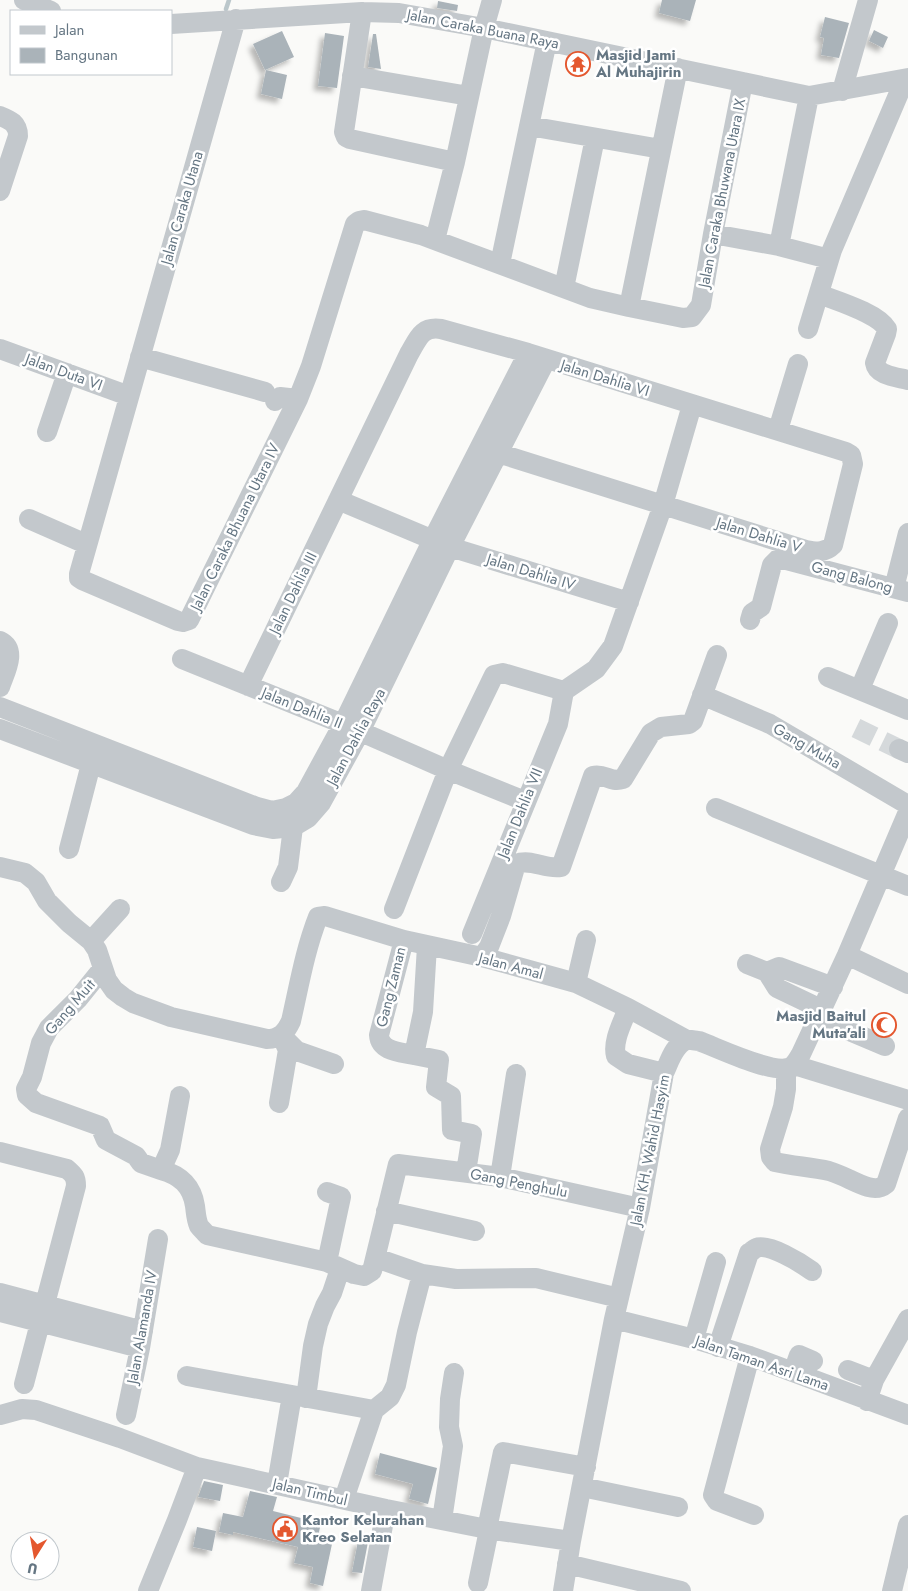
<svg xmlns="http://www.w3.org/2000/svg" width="908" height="1591" viewBox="0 0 908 1591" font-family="Jost,sans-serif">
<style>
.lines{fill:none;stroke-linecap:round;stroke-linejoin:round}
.stream{stroke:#bbc7cb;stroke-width:4.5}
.building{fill:#aab3b9;filter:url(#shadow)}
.minor-tunnel{stroke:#d5d9db;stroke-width:20;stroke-dasharray:20 10;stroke-linecap:butt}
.minor{stroke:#c3c8cc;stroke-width:20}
.labels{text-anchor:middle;stroke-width:5;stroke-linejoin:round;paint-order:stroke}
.street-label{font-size:15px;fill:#657683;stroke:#fff}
.poi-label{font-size:15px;font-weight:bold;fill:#657683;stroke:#fff;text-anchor:start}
</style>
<defs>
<filter id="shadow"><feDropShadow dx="-4.5" dy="4.5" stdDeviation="2.5" flood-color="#0004"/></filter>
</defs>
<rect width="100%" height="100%" fill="#fafaf8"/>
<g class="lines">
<path class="stream" d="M226,9L229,0"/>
</g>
<path class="building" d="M662,0H696L690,21L659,13Z
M438,1L458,5L457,11L437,8Z
M825,17L849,23L839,58L821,55L824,38L820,37Z
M874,30L888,37L883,48L869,41Z
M282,31L294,57L265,70L253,44Z
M325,33L344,36L337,88L318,86Z
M373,34H376L381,69L368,67Z
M266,70L287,75L282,99L261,94Z
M380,1453L437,1468L428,1504L409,1499L413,1484L375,1474Z
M204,1481L223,1485L220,1501L198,1497Z
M250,1491L277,1497L273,1511L321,1523L317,1541L332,1544L323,1586L310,1583L313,1567L294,1563L298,1547L233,1532V1535L219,1532L223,1513L243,1517Z
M197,1527L216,1531L212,1551L193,1547Z
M358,1541L368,1542L362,1573L352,1572Z"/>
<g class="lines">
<path class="minor-tunnel" d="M856,728L899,749"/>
<path class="minor" d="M24,0L51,11
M362,12L344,132L346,137L350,139L455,162
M236,19L79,574V578L82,580L178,621L183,622L189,620L298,399L311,366L355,224L359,221L364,220L421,235L590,298L629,307L683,318L692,317L701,305L713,234L743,82
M171,24L362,12L399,13L484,28L809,96L908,78
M352,76L469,96
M842,91L868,0
M0,116C10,120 18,123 18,136L0,191
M529,126L661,149
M713,234L779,246L829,259
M435,240L455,162L484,28L492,0
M779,246L809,96
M500,264L547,41
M564,288L595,138
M819,294C837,301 878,313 887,329L886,334L875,363C877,376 897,377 908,380
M629,307L678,68
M808,329L832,250L905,79
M0,349L129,396
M140,357L265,392
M275,401L280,397L298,399
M778,430L798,364
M47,432L67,373
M338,500L450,547L629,602
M29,519L86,544
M894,588L908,533
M750,620L752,613L761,607L772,565L779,558L908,592
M0,641C18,650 5,672 0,687
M182,659L343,724L448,770L525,801
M828,677L908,710
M248,686L409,354C418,339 421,326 441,329L528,353L846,452L851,455L853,464L833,545C825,553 817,552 806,550L498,453
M860,689L888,623
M702,695L770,724L908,805
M0,707L257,807L272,811L286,808L296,803L306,792L343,724L433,539L528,353
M0,729L253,825L273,829L293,827L308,818L321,803L360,732L450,547L546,360
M899,749L908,753
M716,808L908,886
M69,849L91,764
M0,867L25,873L36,882L47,901L69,923L91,941L97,950L107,980L114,990L123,997L133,1003L171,1017L267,1039C280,1039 286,1032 291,1021C299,986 305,950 318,917L325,916L404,940L482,957L576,983L628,1008L687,1040
M281,882L288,867L293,827
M394,909L448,770L494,675L503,673L564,691L596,669L613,646L663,505L692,405
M472,934L558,724L564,691
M404,940L379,1035C380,1052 401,1052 414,1055
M91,941L120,909
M427,946L423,1012L414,1055L439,1060L436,1087L451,1096L452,1130L472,1134L466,1172
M847,955L908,984
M482,957L489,947L501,916L516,864C531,858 546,870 561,867L593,776C605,773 610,783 623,779L651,733L661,727L689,724L693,721L717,655
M747,964L767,972L777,988L823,1010
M103,968L78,999L49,1028L41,1043L32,1077L26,1089L27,1095L36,1103L100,1126L106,1140L136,1156L141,1163L161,1170
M767,972L779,967L833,987
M576,983L586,940
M628,1008C623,1022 612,1041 616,1056L628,1064L664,1073
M817,1020L840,1027L885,1046
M283,1037L297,1051L334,1064
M794,1065L908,1100
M786,1069V1089L783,1107L770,1149L771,1157L775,1162C793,1166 811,1167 829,1171C843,1175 855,1183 868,1187C875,1189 880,1189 886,1184L908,1118
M180,1096L170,1150L161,1170C180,1175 192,1186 195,1206C196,1213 196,1219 199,1226C201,1229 205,1232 207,1235L327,1262L354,1274L364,1276L372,1271L398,1164L500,1177L640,1208
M279,1103L288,1050L281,1035
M0,1152L67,1169C74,1175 76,1177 76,1186L24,1384
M500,1177L516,1074
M327,1192L341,1197L327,1262
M386,1211L475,1231
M376,1258L422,1274L456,1279L536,1278L619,1298
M0,1293L143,1331
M0,1312L140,1348
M614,1319L694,1339L750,1356L908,1415
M694,1339L716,1262
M718,1347L749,1253C750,1253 755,1248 756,1248C769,1243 801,1263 812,1271
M750,1356L713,1495L717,1501L754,1515
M848,1370L874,1380
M793,1372L799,1355L813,1361
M187,1376L374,1410L390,1397L396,1385L407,1332L422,1274
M306,1398L313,1346L318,1324L325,1306L332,1293L340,1269
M867,1401L874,1380L908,1319
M0,1415L22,1409L36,1410L120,1438L197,1467L386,1509L487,1529L571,1541
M126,1415L140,1348L158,1239
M277,1484L292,1395
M582,1487L678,1507
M344,1499L374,1410
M442,1520L453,1446L449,1427L450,1399L454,1373
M487,1529L503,1452L586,1467
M567,1564L681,1591
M478,1583L489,1530
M148,1591L177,1520L197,1467
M371,1591L386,1509
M563,1591L571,1541L614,1319L640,1208L664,1073C669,1063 674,1044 687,1040C690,1039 695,1041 699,1041C718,1048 770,1073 788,1068C795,1066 797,1060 801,1054L847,955L908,812
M892,1591L908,1525"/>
</g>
<defs>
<symbol id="temple-ring" viewBox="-11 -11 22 22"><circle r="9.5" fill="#fff" stroke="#e4572e" stroke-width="1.5"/><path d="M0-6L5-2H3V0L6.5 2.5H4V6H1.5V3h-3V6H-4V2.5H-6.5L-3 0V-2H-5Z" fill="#e4572e"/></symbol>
<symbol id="mosque-ring" viewBox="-11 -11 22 22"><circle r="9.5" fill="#fff" stroke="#e4572e" stroke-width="1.5"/><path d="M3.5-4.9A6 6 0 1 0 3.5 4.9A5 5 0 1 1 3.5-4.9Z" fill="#e4572e"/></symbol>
<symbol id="civic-ring" viewBox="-11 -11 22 22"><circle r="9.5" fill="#fff" stroke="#e4572e" stroke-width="1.5"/><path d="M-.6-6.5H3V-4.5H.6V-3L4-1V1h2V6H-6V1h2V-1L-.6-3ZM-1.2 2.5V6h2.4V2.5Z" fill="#e4572e"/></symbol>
</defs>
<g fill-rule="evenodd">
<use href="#temple-ring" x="564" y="50" width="28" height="28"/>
<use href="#mosque-ring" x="870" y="1011" width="28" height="28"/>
<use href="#civic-ring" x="271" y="1515" width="28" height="28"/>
</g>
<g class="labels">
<g class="street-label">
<text transform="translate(483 29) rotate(11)" y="5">Jalan Caraka Buana Raya</text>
<text transform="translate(722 193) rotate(-79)" y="5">Jalan Caraka Bhuwana Utara IX</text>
<text transform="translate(182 208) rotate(-74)" y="5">Jalan Caraka Utana</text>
<text transform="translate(64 372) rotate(20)" y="5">Jalan Duta VI</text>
<text transform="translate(605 378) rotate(17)" y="5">Jalan Dahlia VI</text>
<text transform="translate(235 527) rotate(-64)" y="5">Jalan Caraka Bhuana Utara IV</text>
<text transform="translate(759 535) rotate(17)" y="5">Jalan Dahlia V</text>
<text transform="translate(531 572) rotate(17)" y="5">Jalan Dahlia IV</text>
<text transform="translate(852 577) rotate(15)" y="5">Gang Balong</text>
<text transform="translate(293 593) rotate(-64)" y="5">Jalan Dahlia III</text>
<text transform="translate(302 708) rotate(22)" y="5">Jalan Dahlia II</text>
<text transform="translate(356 737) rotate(-62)" y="5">Jalan Dahlia Raya</text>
<text transform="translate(807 746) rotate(30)" y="5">Gang Muha</text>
<text transform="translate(520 813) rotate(-68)" y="5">Jalan Dahlia VII</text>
<text transform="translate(511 966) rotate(15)" y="5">Jalan Amal</text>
<text transform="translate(391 987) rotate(-76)" y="5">Gang Zaman</text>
<text transform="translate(70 1007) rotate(-49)" y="5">Gang Muit</text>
<text transform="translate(650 1150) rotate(-79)" y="5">Jalan KH. Wahid Hasyim</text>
<text transform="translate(519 1183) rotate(11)" y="5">Gang Penghulu</text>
<text transform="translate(142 1327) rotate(-80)" y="5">Jalan Alamanda IV</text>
<text transform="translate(762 1363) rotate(19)" y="5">Jalan Taman Asri Lama</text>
<text transform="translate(310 1492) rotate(13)" y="5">Jalan Timbul</text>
</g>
<g class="poi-label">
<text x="596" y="60">Masjid Jami<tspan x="596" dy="17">Al Muhajirin</tspan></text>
<text x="866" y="1021" text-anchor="end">Masjid Baitul<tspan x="866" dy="17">Muta'ali</tspan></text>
<text x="302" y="1525">Kantor Kelurahan<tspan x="302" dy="17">Kreo Selatan</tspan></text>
</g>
</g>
<rect x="10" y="10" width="162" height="65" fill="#ffffff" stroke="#c1c8cd"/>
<rect x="20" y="26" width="25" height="8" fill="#c3c8cc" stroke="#c1c8cd"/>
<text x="55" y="35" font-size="15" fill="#657683">Jalan</text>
<rect x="20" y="48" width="25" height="15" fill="#aab3b9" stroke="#c1c8cd"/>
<text x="55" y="60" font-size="15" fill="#657683">Bangunan</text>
<g transform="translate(35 1556) rotate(191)"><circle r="24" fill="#ffffff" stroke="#c1c8cd"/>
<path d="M0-4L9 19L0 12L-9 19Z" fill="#e4572e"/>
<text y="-8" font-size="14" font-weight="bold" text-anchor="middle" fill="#657683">U</text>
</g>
</svg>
